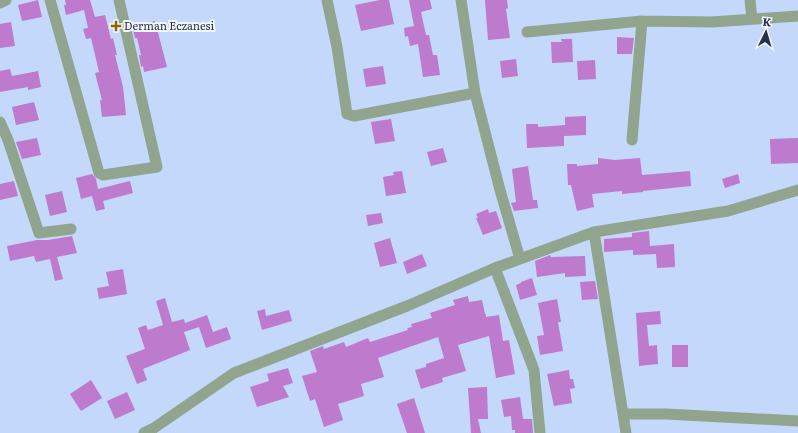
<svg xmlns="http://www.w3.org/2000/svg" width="798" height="433" viewBox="0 0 798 433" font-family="Literata,serif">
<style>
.building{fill:#be7acc}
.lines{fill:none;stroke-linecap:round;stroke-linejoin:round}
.minor{stroke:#91a48d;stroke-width:11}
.poi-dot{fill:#8d6507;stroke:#f4f8fe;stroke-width:1.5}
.labels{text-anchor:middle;stroke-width:4;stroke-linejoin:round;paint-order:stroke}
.poi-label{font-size:11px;fill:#243147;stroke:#f4f8fe;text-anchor:start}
</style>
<rect width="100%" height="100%" fill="#c3d8fa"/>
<path class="building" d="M38,0L42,17L22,21L18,5Z
M65,0H90L95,17L105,15L111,39L113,38L117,55H115L123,87L126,115L102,117L100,100H102L95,73L99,72L91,38L86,39L83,29L88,28L84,10L66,15L64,5H66Z
M380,0H389L394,24L361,31L355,5Z
M409,0H430L432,9L421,12L426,35H429L433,55H437L440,75L423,77L418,44L410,46L408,36L405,37L404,28L414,26Z
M485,0H507L508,8L506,9L510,38L488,40Z
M155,21L167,67L144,72L143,66L141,67L139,55H141L137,38H135L132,27Z
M11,22L15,46L0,48V24Z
M617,37L634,38L632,54H617Z
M561,39H572L573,62L552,63L551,42H562Z
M516,59L518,76L502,78L500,61Z
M595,60L596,79L578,80L577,61Z
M383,66L386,84L366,87L363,69Z
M10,69L12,76L38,71L41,87L28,90V87L0,92V71Z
M34,102L39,120L16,125L12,107Z
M586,116V135L564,136V146L527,148L526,124H538V127L565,125V117Z
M391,119L395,141L375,144L371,122Z
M37,138L41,155L22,159L16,142Z
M798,138V163L771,164L770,139Z
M443,148L447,162L431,166L427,152Z
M598,158L615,160L640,158L642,175L690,171L691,186L643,191V192L622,194V191L592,194L594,207L577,211L571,185H568L567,164H577V166L598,164Z
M528,166L533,200H537L538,208L514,211L511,203L516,202L512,169Z
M402,171L406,193L386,196L383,177L394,175L393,172Z
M92,174L96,179L98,189L130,181L133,193L103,201L105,209L96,211L92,196L81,199L76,178Z
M738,174L740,183L725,188L722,179Z
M14,181L18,196L0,200V184Z
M62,191L67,212L50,216L45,195Z
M488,209L489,213L496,211L502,228L483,235L476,218H478L476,214Z
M381,213L383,223L368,226L366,215Z
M649,231L650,246L674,244L675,267L657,268L656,254L633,255V250L604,252V239L632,237V233Z
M72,236L77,253L57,257L63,279L55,281L50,259L36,262L34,256L10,261L7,246L37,240H48Z
M390,238L397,263L380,267L374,243Z
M422,254L427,266L407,274L403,262Z
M550,255L551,257L585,256L586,276L565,277V273L537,277L535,261Z
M123,269L127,294L99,299L97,288L109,286L106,272Z
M532,278L537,295L520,300L516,285L521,283V282Z
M595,281L598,299L582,300L580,282Z
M468,296L469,302L482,300L485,314H486V317L499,315L503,341L509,340L515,374L496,378L489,336L458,345L466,371L442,378L443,382L421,389L415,370L426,367V364L444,358L438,337L378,358L384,377L361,384L364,396L338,404L343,420L324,427L315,399L310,401L302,376L317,372L310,351L323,346L324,349L344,342L346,347L368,338L370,342L408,330L407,328L412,327L411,324L432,318L430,313L455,305L453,300Z
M165,298L172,322L184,319L185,323L207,315L213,332L227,327L231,339L206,348L199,327L184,332L190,350L143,369L147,380L137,384L126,356L145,349L138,328L146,325L148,330L163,325L156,301Z
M557,299L561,322H558L563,351L540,355L537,336L544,335L538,303Z
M265,309L266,316L289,310L292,321L262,330L257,311Z
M660,311L661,324L647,325L649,346L657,345L658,364L639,366L636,313Z
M672,345H688V367H672Z
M288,368L293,383L283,386L289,397L257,407L250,387L269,381L267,374Z
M569,370L570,379H573L575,388L570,389L572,403L554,406L547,374Z
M91,380L102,398L81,411L70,394Z
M487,387L488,419H478L481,433H471L468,388Z
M127,392L135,410L115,419L107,401Z
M520,397L523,419H532L533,433H515V430H512L511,416L504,417L501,400Z
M414,398L425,433H407L397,404Z"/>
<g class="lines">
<path class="minor" d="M50,0L99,173L103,175L157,167L119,0
M327,0L337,47L347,114L354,116L475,93
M461,0L475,93L500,190L520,259
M750,0L752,19
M0,3L6,0
M527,32L642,21L712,22L798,16
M0,122L8,140L39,233L71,229
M632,140L642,21
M594,232L626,433
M495,268L534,370L540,433
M624,414H666L798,421
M144,433L154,428L234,373L407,306L495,268L594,232L728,211L798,190"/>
</g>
<path class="poi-dot" d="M114 20h4v4h4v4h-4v4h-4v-4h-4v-4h4z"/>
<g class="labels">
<g class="poi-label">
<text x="124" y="30">Derman Eczanesi</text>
</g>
</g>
<g transform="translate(766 32) rotate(5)" stroke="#f4f8fe" stroke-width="3" paint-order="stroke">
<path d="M0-3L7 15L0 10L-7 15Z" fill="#243147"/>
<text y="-6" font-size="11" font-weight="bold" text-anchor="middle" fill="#243147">K</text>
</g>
</svg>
